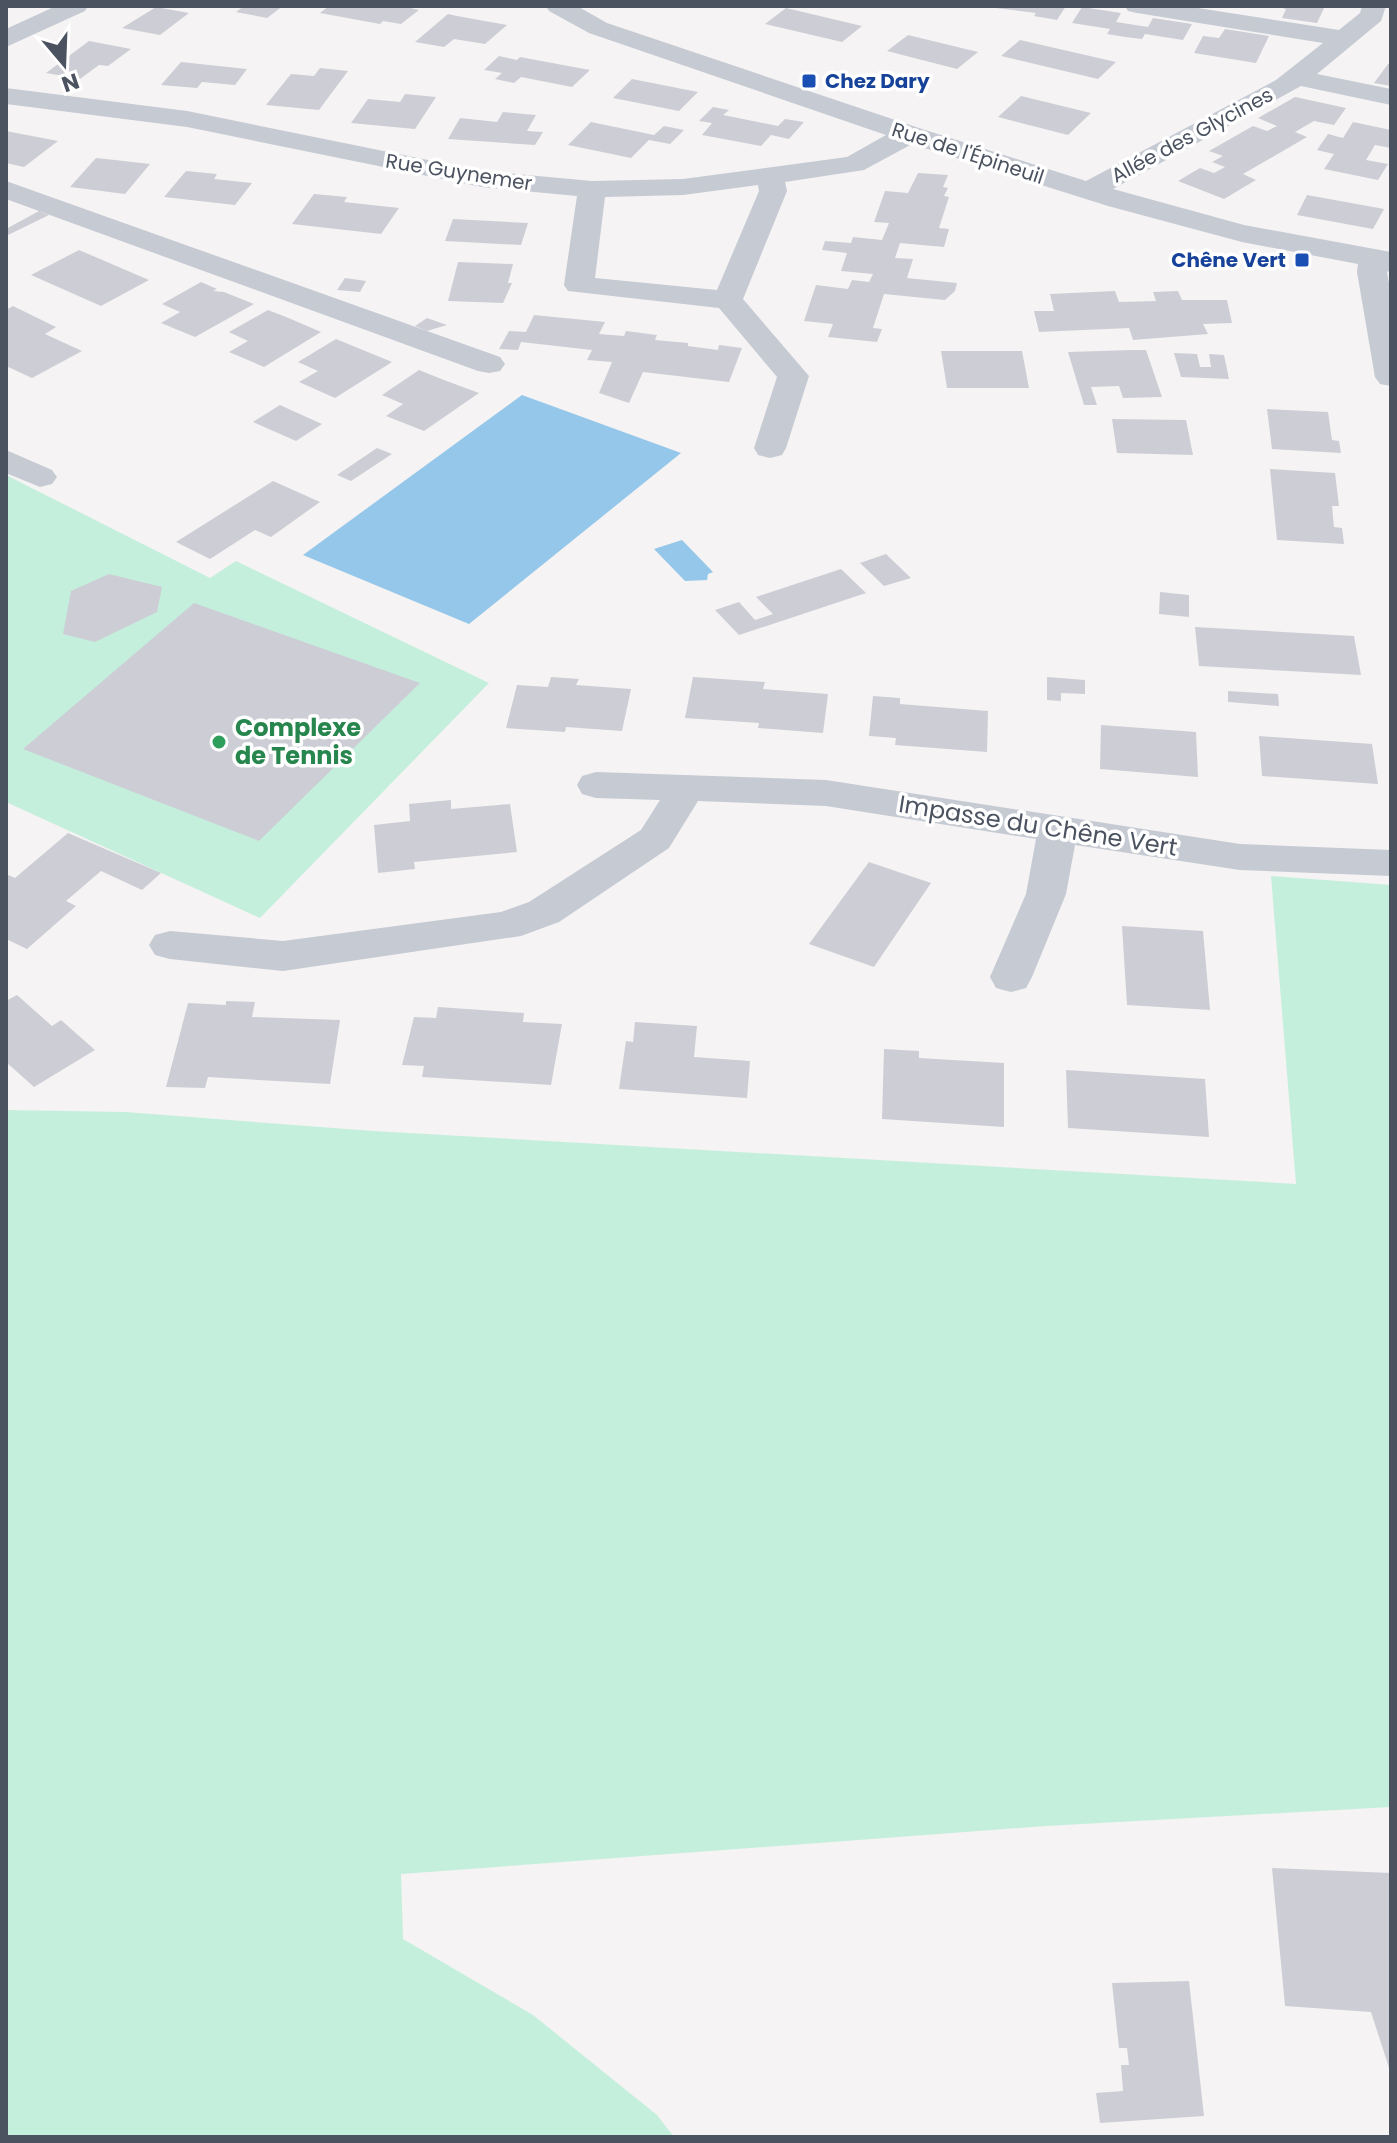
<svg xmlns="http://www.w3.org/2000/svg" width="1397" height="2143" viewBox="0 0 1397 2143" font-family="Poppins,sans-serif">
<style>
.green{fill:#c5efdd}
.water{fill:#94c7ea}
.building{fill:#cdced5}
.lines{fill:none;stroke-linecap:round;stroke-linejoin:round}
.minor{fill:#c5cad3;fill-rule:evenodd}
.transit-dot{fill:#1a4fb4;stroke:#fff;stroke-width:3}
.leisure-dot{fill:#2e9e5b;stroke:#fff;stroke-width:3}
.labels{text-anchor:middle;stroke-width:7;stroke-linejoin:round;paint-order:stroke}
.far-transit-label{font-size:20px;font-weight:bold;fill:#164399;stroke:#fff;text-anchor:start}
.far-street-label{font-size:20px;fill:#4b5260;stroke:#fff}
.leisure-label{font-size:24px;font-weight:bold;fill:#27864d;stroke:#fff;text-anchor:start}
.street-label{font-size:24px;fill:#4b5260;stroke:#fff}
</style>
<rect width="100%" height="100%" fill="#f5f3f3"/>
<path class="green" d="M6,475L210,578L236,561L489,683L260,918L6,802Z
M1271,876L1391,885V1807L1046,1826L401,1874L403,1939L533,2015L657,2115L674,2137H6V1110L125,1112L373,1131L1296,1184Z"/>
<path class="water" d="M522,395L681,453L469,624L303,555Z
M682,540L713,572L708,574L707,580L685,581L654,549Z"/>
<path class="building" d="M244,6H283L267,18L236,12Z
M329,6H402L419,10L401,24L383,21L380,24L320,13Z
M979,6H1066L1057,20L1034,16L1036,13Z
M1275,6H1325L1317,23L1282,18L1286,9Z
M156,7L189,13L160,35L122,28Z
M1082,7L1121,13L1116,22L1148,27L1153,18L1192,24L1183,40L1145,34L1142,39L1125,37L1107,34L1110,29L1072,23Z
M786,8L862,26L842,42L765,24Z
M448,14L457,16L507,25L485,44L454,39L444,47L415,42Z
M1225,29L1269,36L1256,63L1194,53L1203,36L1219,38Z
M908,35L978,52L957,69L887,51Z
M1020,40L1116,62L1098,79L1001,56Z
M89,41L131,49L108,66L99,65L80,79L46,73Z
M499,56L517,60L520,57L590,70L572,87L521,77L514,83L495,79L502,73L484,70Z
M181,62L247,69L235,85L202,82L197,88L161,85Z
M1388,64H1391V86L1374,83Z
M320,68L348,71L319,110L266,105L291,74L314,76Z
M632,79L698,92L679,111L613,98Z
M405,94L436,97L415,129L351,123L368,99L400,102Z
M1021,96L1091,113L1068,135L998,117Z
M1295,97L1346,108L1334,125L1314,121L1295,132L1307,137L1243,174L1256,180L1224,199L1178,181L1200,168L1214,173L1225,167L1212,162L1223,156L1209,151L1253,126L1267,131L1277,126L1258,118Z
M713,107L729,110L723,115L778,126L785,119L804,122L789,139L771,135L761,146L702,135L712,123L699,121Z
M503,112L536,115L527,131L543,132L535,145L448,139L460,118L497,122Z
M591,122L654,135L664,126L684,130L670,144L649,140L631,158L568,145Z
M1353,122L1391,130V148L1375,145L1366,160L1388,164L1378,180L1324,169L1334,154L1317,150L1328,134L1343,138Z
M6,131L58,141L24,167L6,163Z
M96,158L115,160L150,164L125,194L70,187Z
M186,171L217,174L214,179L252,183L235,205L164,197Z
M918,173L948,175L943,187L948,188L944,196L949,197L939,228L949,229L944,247L900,243L895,258L913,259L907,278L957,283L955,291L945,300L884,294L873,328L882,329L877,342L828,337L833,324L804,321L816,285L848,289L852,280L869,282L873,274L841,271L847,253L822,250L825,241L851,243L853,237L882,240L889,223L874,222L885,191L908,193Z
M314,194L347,197L344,202L399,208L381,234L292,224Z
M1307,195L1384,209L1373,229L1297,215Z
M39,211L49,215L6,236V229Z
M453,219L528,223L521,245L445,241Z
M79,250L149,280L101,306L31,275Z
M458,262L513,264L508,283H512L503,303L448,301Z
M345,278L366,281L360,292L337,290Z
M201,282L217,289L213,291L224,292L254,304L195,337L161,323L180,312L162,304Z
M1115,291L1119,302L1156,301L1153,292L1178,291L1182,300H1227L1232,323L1203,324L1208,334L1133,340L1129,328L1039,332L1034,311H1054L1050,294Z
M13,306L56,327L45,334L82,351L32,378L6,366V310Z
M268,310L291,319L321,332L264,367L229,352L248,341L229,332Z
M534,315L605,322L599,334L624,336L626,331L657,335L655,340L688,343V346L718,350L719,345L742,348L729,382L643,372L629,403L599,393L612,362L587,360L592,350L521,342L518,350L499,349L509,331L526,332Z
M427,318L447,325L427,331L415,326Z
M336,339L353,346L392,362L335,398L299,382L318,371L298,362Z
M1133,350H1146L1162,397L1123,398L1119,386L1091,387L1097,405H1084L1068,352Z
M941,351H1022L1029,388H947Z
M1174,353L1197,354L1200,367H1211L1209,354L1224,355L1229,379L1181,377Z
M419,370L444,380L479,393L424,431L386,416L403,404L382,395Z
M280,405L293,411L322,424L296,441L253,422Z
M1267,409L1328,412L1332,440L1339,441L1341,453L1272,449Z
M1112,419L1186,420L1193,455L1117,453Z
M377,448L392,454L351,481L337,475Z
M1270,469L1335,473L1339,506H1332L1334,527L1342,528L1344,544L1277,540Z
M273,481L320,502L271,537L255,530L210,559L176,542Z
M886,554L911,578L884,586L860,563Z
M841,569L866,593L739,635L715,610L739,602L755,620L773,614L756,597Z
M109,574L162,587L157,612L95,642L63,634L71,591Z
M1160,592L1189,595V617L1159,614Z
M194,603L420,683L259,841L23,749Z
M1195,627L1354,636L1361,675L1199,666Z
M551,677L579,679L576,685L631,689L622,731L566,727L565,732L506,728L517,685L548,687Z
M693,677L765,682L763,689L828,694L823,733L758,728L759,723L685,718Z
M1047,677L1085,680V694L1061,693V701L1047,700Z
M1228,691L1278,694L1279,706L1228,702Z
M873,696L900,698V704L988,711L987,752L895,745L896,738L869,736Z
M1101,725L1196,732L1198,777L1100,769Z
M1259,736L1372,744L1378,784L1262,776Z
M451,800V809L510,804L517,852L414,862L415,869L378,873L374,825L410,821L409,804Z
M68,833L161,873L142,890L101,871L66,901L76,906L27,949L6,939V874L15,878Z
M869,862L931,883L874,967L809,944Z
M1122,926L1203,931L1210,1010L1127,1005Z
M17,995L52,1026L61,1020L95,1050L34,1087L6,1062V1001Z
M226,1001L255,1002L252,1017L340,1020L330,1084L208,1077L205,1088L166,1087L188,1003L226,1005Z
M438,1007L524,1013L523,1022L562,1024L551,1085L422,1077L424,1066L402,1065L414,1017L436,1018Z
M635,1022L697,1026L694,1057L750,1061L747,1098L619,1089L626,1041L633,1042Z
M884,1049L919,1051V1058L1004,1063V1127L882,1119Z
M1066,1070L1205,1079L1209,1137L1068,1128Z
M1272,1868L1391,1873V2074L1371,2012L1285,2006Z
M1189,1981L1204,2116L1100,2123L1096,2093L1123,2091L1121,2065H1129L1127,2048H1119L1112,1983Z"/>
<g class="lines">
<path class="minor" d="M56,6H88L85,11L6,47V29Z
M546,6H577L607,23L919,128L1086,181L1276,80L1323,43L1137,13L1128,11L1125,6H1185L1339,30L1360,13L1362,6H1386L1381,21L1317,74L1391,89V105L1301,86L1113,189L1244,225L1391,252V270L1387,272L1391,294V386L1380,384L1375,377L1357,272L1358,264L1242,242L1108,206L912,144L864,170L785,182L787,191L743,299L809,376L786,448L782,455L770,458L758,455L754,448L777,377L719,308L568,291L564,285L577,196L482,187L187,127L6,104V88L187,111L482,171L592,181L683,179L847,157L886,135L589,33L549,11ZM758,185L759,191L717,290L595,278L605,197L683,195Z
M6,181L500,357L505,364L500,371L489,373L478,371L6,199Z
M6,450L52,470L57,477L52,484L40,487L6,473Z
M596,772L826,780L1240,844L1391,850V876L1240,870L1075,845L1066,894L1032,977L1026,988L1011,992L996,988L990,977L1026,894L1036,839L826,806L698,801L669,848L559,922L521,936L283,971L170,959L155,955L149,945L155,935L170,931L283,941L501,912L529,902L641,830L660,800L596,798L582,794L577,785L582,776Z"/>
</g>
<g class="transit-dot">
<rect x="801" y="73" width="16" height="16" rx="4"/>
<rect x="1294" y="252" width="16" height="16" rx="4"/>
</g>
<circle class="leisure-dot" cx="219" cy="742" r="8"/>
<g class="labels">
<g class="far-transit-label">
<text x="825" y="88">Chez Dary</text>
<text x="1286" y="267" text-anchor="end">Chêne Vert</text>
</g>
<g class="far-street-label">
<text transform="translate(1192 135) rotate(-28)" y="7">Allée des Glycines</text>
<text transform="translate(968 153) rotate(18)" y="7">Rue de l'Épineuil</text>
<text transform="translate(459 172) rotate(9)" y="7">Rue Guynemer</text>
</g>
<g class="leisure-label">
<text x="235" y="736">Complexe<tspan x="235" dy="28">de Tennis</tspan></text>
</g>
<g class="street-label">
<text transform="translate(1038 826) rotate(9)" y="8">Impasse du Chêne Vert</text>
</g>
</g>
<rect width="1397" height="2143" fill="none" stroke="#4b5260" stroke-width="16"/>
<g transform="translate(64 64) rotate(161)" stroke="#ffffff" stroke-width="6" paint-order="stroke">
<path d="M0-6L14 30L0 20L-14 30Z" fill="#4b5260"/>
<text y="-12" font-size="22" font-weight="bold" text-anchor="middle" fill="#4b5260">N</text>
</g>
</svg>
